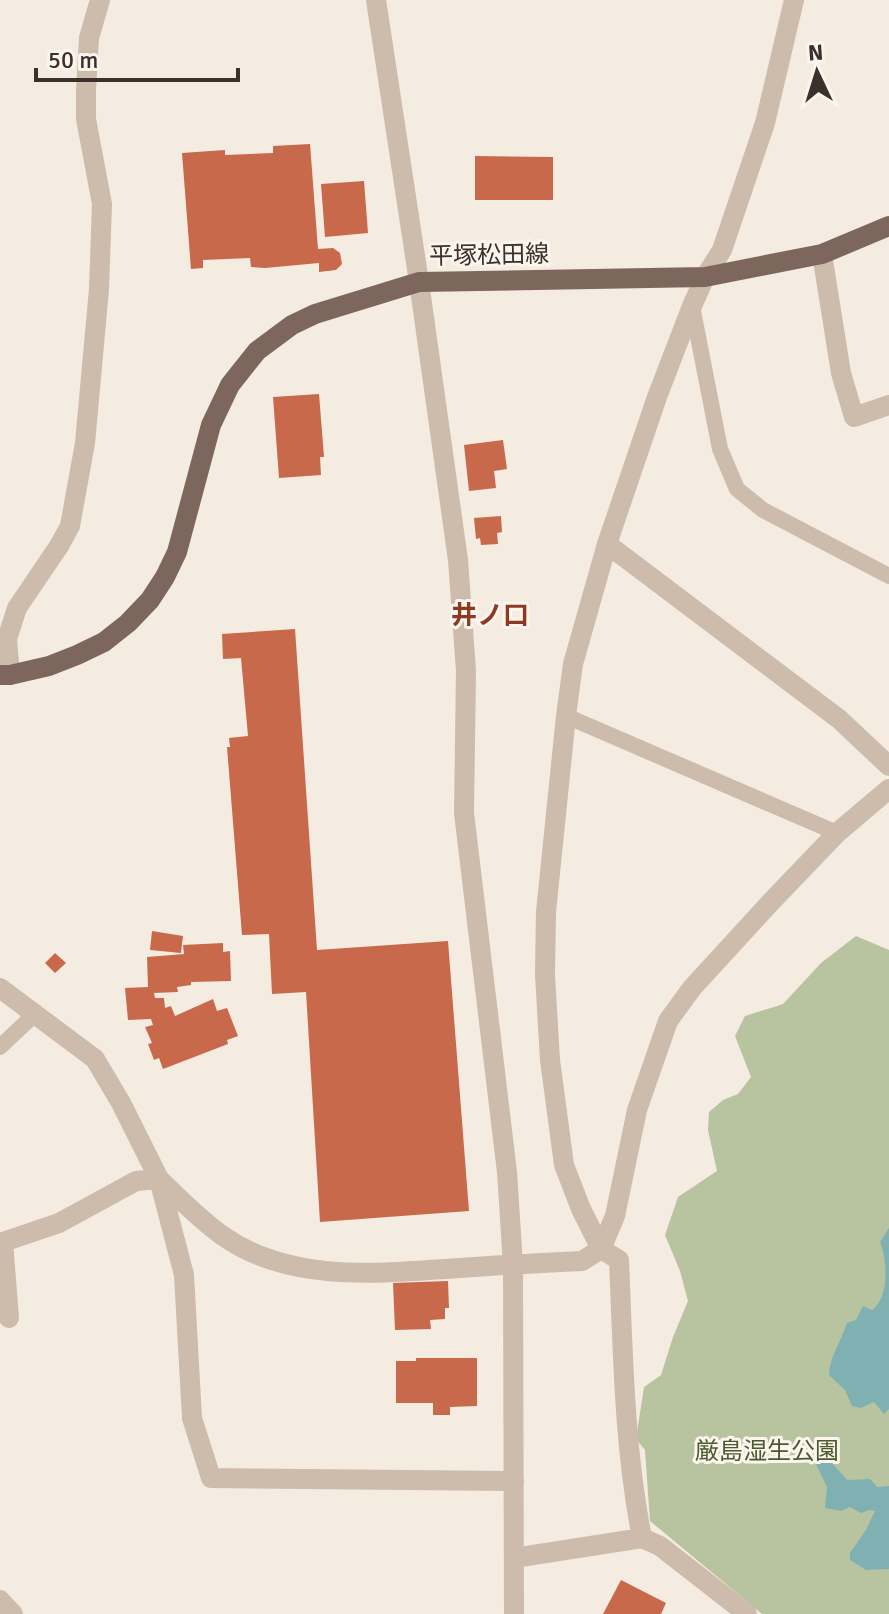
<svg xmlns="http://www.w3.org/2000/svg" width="889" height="1614" viewBox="0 0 889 1614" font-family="Signika,'Noto Sans JP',sans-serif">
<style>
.green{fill:#b8c4a0}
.water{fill:#7fb0b2}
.building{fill:#c8694b}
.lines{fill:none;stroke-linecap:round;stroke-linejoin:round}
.service{stroke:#cdbbac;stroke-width:16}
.minor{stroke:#cdbbac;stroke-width:20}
.tertiary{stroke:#cdbbac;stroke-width:20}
.primary{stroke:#7d675c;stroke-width:20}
.labels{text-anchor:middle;stroke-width:6;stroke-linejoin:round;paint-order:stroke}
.street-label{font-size:24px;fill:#3b302b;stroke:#fbf5ee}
.park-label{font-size:24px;fill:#4a5a2e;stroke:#fbf5ee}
.neighbourhood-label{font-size:26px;font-weight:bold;fill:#8c3b22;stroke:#fbf5ee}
</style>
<rect width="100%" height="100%" fill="#f4ebe1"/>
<path class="green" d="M856,936L889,950V1614H762L650,1521L645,1450L636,1439L644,1387L661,1375L673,1337L688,1301L680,1271L665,1235L678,1197L717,1171L708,1130L709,1112L723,1100L738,1094L751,1077L735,1036L745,1016L783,1004L821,963Z"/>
<path class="water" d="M889,1228V1409L884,1414L874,1402L861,1408L852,1406L845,1390L829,1375C830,1355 841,1342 847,1323L856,1320L863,1306L872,1310C889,1298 888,1262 880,1242Z
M826,1456L847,1480L870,1479L877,1487L889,1486V1569L866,1570L850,1560V1553L866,1530L875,1511L869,1510L861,1513L850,1507L841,1511L825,1508L827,1487L815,1462Z"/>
<path class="building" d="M310,144L318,249L333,248L340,253L342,264L336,270L319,272V263L265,268L251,267L250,258L203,260V268L191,269L182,153L225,150V155L273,153V146Z
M475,156L553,157V200H475Z
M364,181L368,233L325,237L321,184Z
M319,394L324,457H320L321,475L279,478L273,397Z
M503,440L507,469L494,471L496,488L469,491L464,445Z
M501,516L502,532L497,533L498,544L481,545L480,538L476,539L474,518Z
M295,629L317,950L448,941L469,1211L320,1222L306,992L272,994L269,934L242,935L227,747H230L229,738L248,736L241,658L223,659L222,634Z
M152,931L183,936L181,953L150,950Z
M223,943V952L230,951L231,981L191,982V985L177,987L178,992L154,993L155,998H164L165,1008L171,1006L175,1016L213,999L217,1011L227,1008L238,1036L227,1040L228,1044L163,1069L159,1058L154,1060L148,1044L152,1043L145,1027L153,1025L151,1019L128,1020L125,988L148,987L147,957L184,954L183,945Z
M55,953L66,963L55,973L45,963Z
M448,1281L449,1308H445V1319L430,1320L431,1329L395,1330L393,1283Z
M416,1358H477V1406L450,1407V1415H433V1403H396V1361H416Z
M621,1580L666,1603L661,1614H603Z"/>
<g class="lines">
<path class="service" d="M692,306L720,449L737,489L763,510L889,576
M566,716L837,833
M0,1047L35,1014"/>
<path class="minor" d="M822,254L841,373L854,417L889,405
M607,544L839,719L889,766
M10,675L7,639L17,608L59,546L70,526L85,443L99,289L102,204L86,119V90L89,38L100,0
M0,988L95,1059L121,1103L159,1179L184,1275L192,1418L211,1478L514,1481
M3,1242L9,1318
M0,1243L59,1223L136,1181L159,1179C179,1198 200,1220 223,1236C291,1284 382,1273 460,1268C500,1265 541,1263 582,1261L601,1249L615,1216L637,1110L668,1021L692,988L769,904L837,833L889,789
M642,1538C624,1447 623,1353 619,1260L601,1249L581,1209L564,1165L550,1060L545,975L546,912L566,716L573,664L607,544L657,397L692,306L705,277L722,250L765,123L794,0
M514,1558L642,1538L660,1546L747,1614
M0,1600L13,1614"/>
<path class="tertiary" d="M376,0L419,282L458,560L466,671L464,813L507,1172L513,1265L514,1614"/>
<path class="primary" d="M0,675H10L49,666L77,655L104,642L128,623L150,600L165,577L177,552L211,425L230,385L257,351L292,325L315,314L419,282L705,277L822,254L889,226"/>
</g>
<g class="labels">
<g class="street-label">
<text transform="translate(489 255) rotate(-1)" y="8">平塚松田線</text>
</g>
<g class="park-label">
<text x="767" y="1459">厳島湿生公園</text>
</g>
<g class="neighbourhood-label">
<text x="490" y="624">井ノ口</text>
</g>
</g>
<g transform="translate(817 72) rotate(356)" stroke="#fbf5ee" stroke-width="6" paint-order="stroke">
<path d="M0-6L14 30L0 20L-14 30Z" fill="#3b302b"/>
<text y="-12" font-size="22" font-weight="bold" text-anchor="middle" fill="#3b302b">N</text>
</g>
<path d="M36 68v12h202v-12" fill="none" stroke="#3b302b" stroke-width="4"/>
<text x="48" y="68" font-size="24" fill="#3b302b" stroke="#fbf5ee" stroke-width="6" paint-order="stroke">50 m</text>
</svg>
